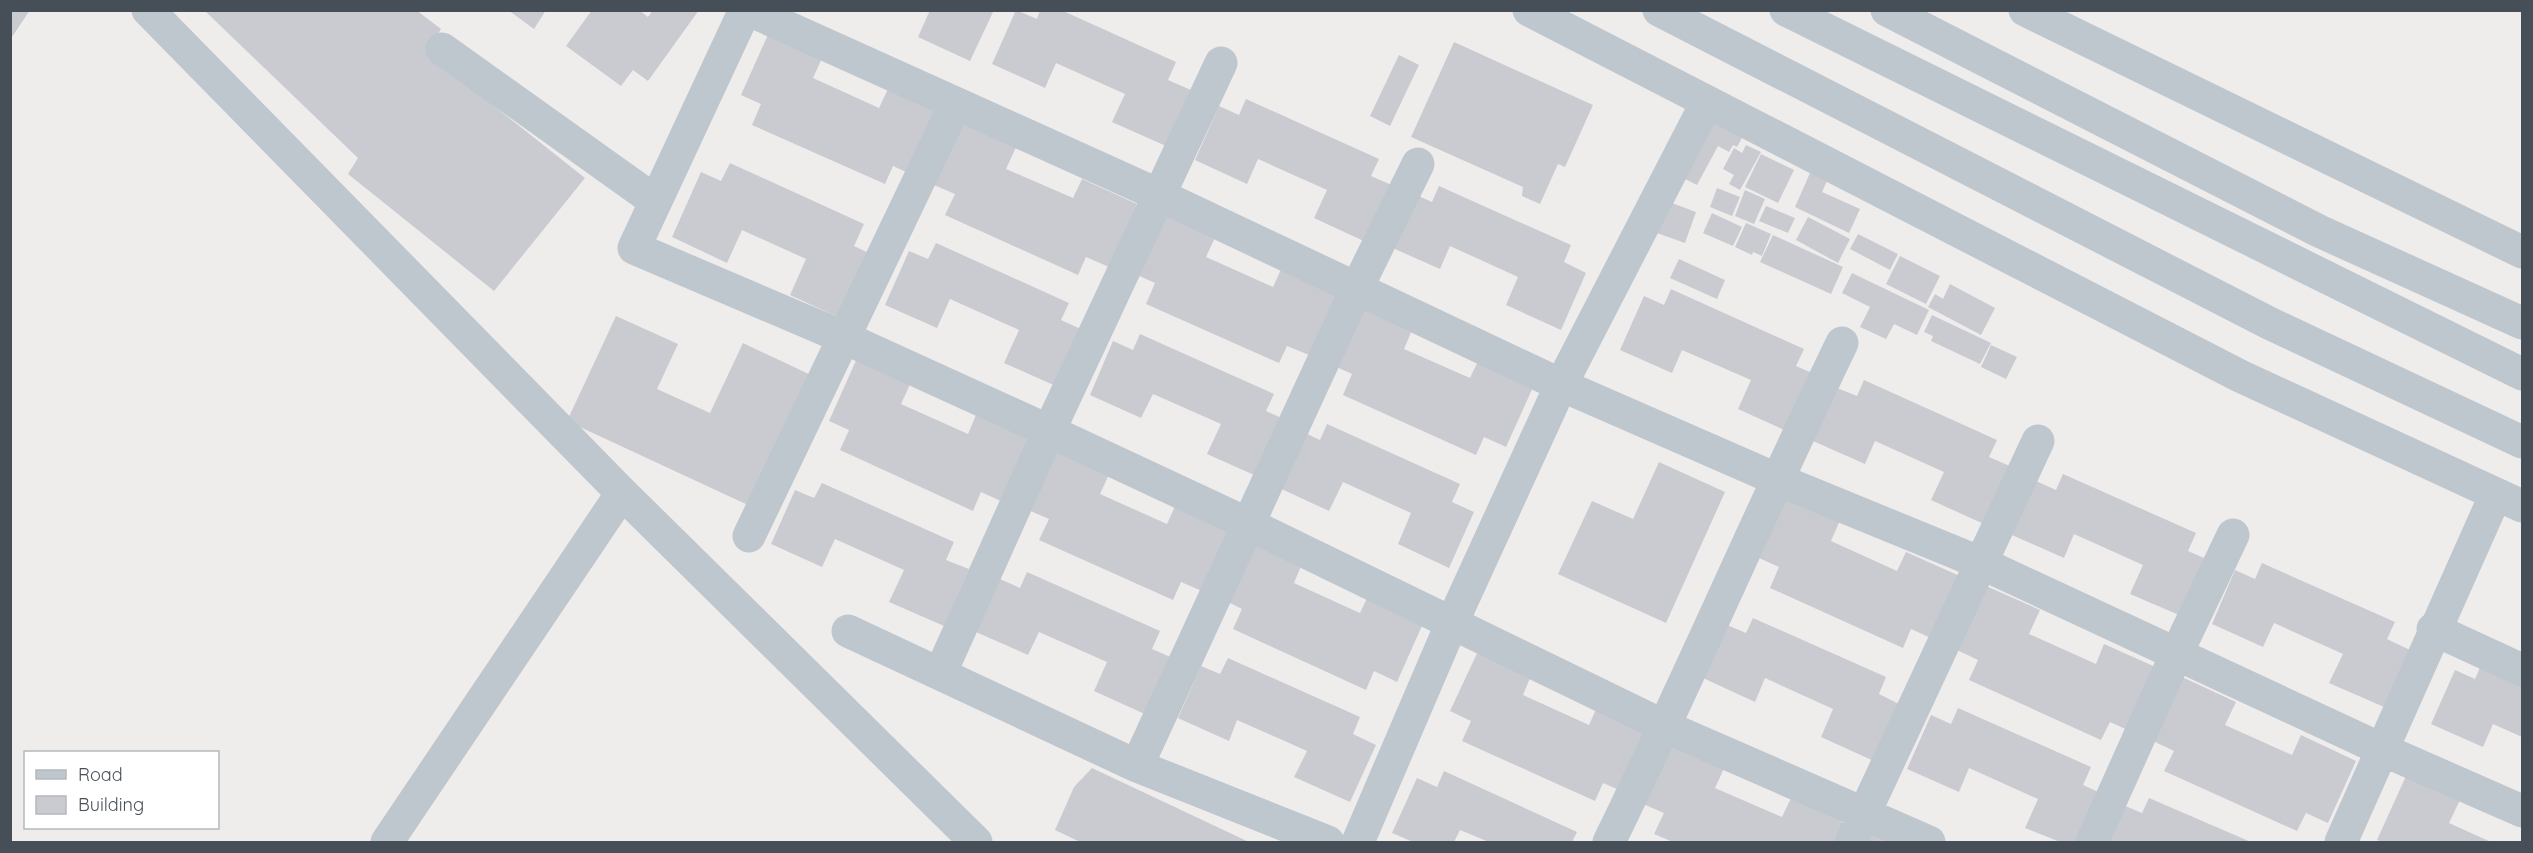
<svg xmlns="http://www.w3.org/2000/svg" width="2533" height="853" viewBox="0 0 2533 853" font-family="Quicksand,sans-serif">
<style>
.building{fill:#cacbd1}
.lines{fill:none;stroke-linecap:round;stroke-linejoin:round}
.minor{stroke:#bec6ce;stroke-width:33}
</style>
<rect width="100%" height="100%" fill="#efecec"/>
<path class="building" d="M10,10H30L10,40Z
M204,10H416L441,29L427,53L585,178L494,291L348,174L358,158Z
M508,10H546L534,29Z
M592,10H639L648,17L653,10H699L648,81L633,70L621,86L566,46Z
M930,10H994L970,61L918,37Z
M1016,10L1037,19L1040,10H1061L1176,62L1168,80L1191,90L1166,146L1112,122L1125,94L1056,63L1045,88L992,64Z
M770,30L824,54L813,78L879,108L888,89L944,114L915,176L893,166L885,184L752,125L761,104L741,95Z
M1454,42L1593,105L1565,167L1558,164L1540,204L1522,196L1523,187L1411,137Z
M1399,55L1419,65L1390,126L1370,116Z
M1246,99L1379,159L1371,176L1394,186L1368,243L1314,218L1327,190L1258,159L1247,184L1195,160L1219,106L1239,115Z
M1715,119L1744,134L1737,147L1733,145L1729,152L1718,146L1697,185L1685,179Z
M963,120L1017,145L1006,169L1073,198L1082,179L1137,204L1109,267L1086,257L1078,275L945,215L955,194L934,185Z
M1746,145L1761,152L1740,190L1729,184L1734,175L1723,169L1734,148L1742,153Z
M1761,154L1794,170L1778,203L1745,187Z
M730,163L864,224L854,246L875,256L846,321L790,295L806,259L742,230L727,263L672,237L701,172L721,181Z
M1810,173L1827,181L1822,192L1860,209L1849,233L1795,207Z
M1439,186L1571,245L1564,262L1586,273L1561,330L1506,305L1518,277L1450,246L1440,269L1388,246L1412,193L1432,202Z
M1717,188L1740,197L1732,216L1710,207Z
M1745,190L1765,199L1754,224L1735,216Z
M1664,200L1696,212L1685,243L1654,232Z
M1766,206L1795,218L1788,233L1759,221Z
M1163,209L1217,233L1206,257L1273,287L1282,267L1337,293L1309,355L1287,346L1279,363L1146,304L1155,283L1135,274Z
M1712,213L1742,227L1733,246L1703,233Z
M1808,217L1850,239L1838,263L1796,240Z
M1746,223L1771,234L1762,256L1753,252L1752,255L1735,247Z
M1858,234L1898,254L1890,270L1850,249Z
M1773,235L1843,267L1831,294L1760,262Z
M936,243L1069,303L1061,320L1083,330L1058,387L1004,363L1019,330L950,299L937,328L885,305L909,251L928,259Z
M1900,256L1940,276L1926,304L1886,284Z
M1679,259L1725,280L1717,299L1670,278Z
M1852,273L1929,310L1917,335L1894,324L1886,339L1860,327L1870,307L1842,293Z
M1950,284L1995,308L1981,335L1928,307L1935,294L1943,299Z
M1671,289L1804,349L1796,366L1819,376L1793,434L1738,409L1751,380L1682,350L1672,373L1620,350L1644,296L1664,305Z
M1361,301L1414,325L1404,349L1470,378L1479,359L1534,385L1506,447L1484,437L1476,455L1343,395L1352,374L1332,365Z
M1932,315L1991,343L1980,364L1931,341L1933,336L1924,332Z
M616,316L678,344L657,389L710,413L743,343L811,375L750,506L567,421Z
M1140,334L1274,394L1266,411L1288,421L1263,479L1207,454L1221,424L1153,394L1141,418L1090,395L1113,341L1133,350Z
M1991,345L2017,357L2006,379L1981,367Z
M858,356L912,380L901,404L968,434L976,415L1032,440L1003,502L981,492L973,511L840,450L849,430L829,421Z
M1864,380L1997,440L1989,457L2012,467L1986,525L1931,500L1944,472L1875,441L1865,464L1813,441L1837,388L1857,396Z
M1327,424L1460,484L1452,502L1474,512L1449,568L1398,544L1411,513L1343,482L1329,511L1275,486L1301,431L1320,440Z
M1058,446L1111,470L1100,494L1167,524L1176,504L1232,530L1204,592L1181,582L1173,600L1039,540L1049,519L1028,510Z
M1659,462L1725,492L1666,623L1558,574L1592,501L1633,519Z
M2063,474L2196,533L2188,551L2211,561L2186,618L2130,594L2143,565L2074,534L2064,558L2012,535L2036,481L2056,490Z
M822,483L954,542L946,560L969,569L944,626L889,602L904,570L835,539L822,567L771,544L795,490L814,498Z
M1788,493L1841,518L1831,541L1897,571L1906,552L1962,577L1933,639L1911,629L1903,648L1770,588L1779,567L1759,558Z
M1251,535L1304,559L1294,583L1360,613L1369,594L1425,619L1397,682L1374,671L1366,690L1233,629L1242,609L1222,599Z
M2262,563L2395,622L2387,639L2410,650L2384,707L2329,683L2343,654L2274,623L2263,647L2212,624L2235,570L2255,579Z
M1027,572L1160,631L1152,649L1175,659L1149,716L1094,691L1107,662L1039,632L1028,655L976,632L1000,579L1020,588Z
M1986,586L2040,610L2029,634L2096,664L2104,644L2160,669L2132,732L2110,722L2101,740L1969,680L1978,660L1957,650Z
M1753,618L1886,677L1879,694L1901,705L1876,762L1821,737L1833,709L1765,678L1755,702L1703,678L1727,625L1746,633Z
M1480,647L1533,671L1523,695L1589,725L1598,705L1654,730L1626,793L1603,783L1595,801L1462,741L1471,721L1450,711Z
M1228,658L1360,717L1353,734L1376,745L1350,802L1294,777L1307,751L1237,720L1229,741L1178,718L1201,666L1220,674Z
M2482,663L2522,681V737L2493,724L2483,747L2431,724L2455,670L2475,679Z
M2182,677L2236,702L2225,725L2292,755L2301,735L2356,761L2328,823L2306,813L2297,831L2164,771L2174,751L2153,741Z
M1958,708L2091,767L2083,785L2105,795L2084,842H2060L2025,828L2038,799L1969,768L1959,792L1907,769L1931,715L1951,724Z
M1673,740L1726,764L1715,788L1782,817L1791,798L1846,824L1838,842H1673L1654,834L1664,813L1643,804Z
M1092,768L1249,842H1080L1055,830L1074,787Z
M1444,771L1577,832L1572,842H1489L1460,830L1454,842H1413L1392,833L1417,778L1437,787Z
M2406,776L2460,800L2449,823L2491,842H2382L2377,840Z
M2149,798L2251,842H2106L2123,805L2142,813Z
M1870,827L1904,842H1863Z"/>
<g class="lines">
<path class="minor" d="M148,10L622,493L976,842
M745,10L634,248L845,338L1049,431L1248,524L1666,727L1929,842
M749,10L1159,195L1561,385L1776,479L1981,563L2383,750L2522,811
M1529,10L2240,376L2522,506
M1659,10L2269,323L2522,442
M1786,10L2522,374
M1887,10L2319,231L2522,323
M2025,10L2522,252
M442,49L655,201
M749,536L955,105
M2433,629L2522,670
M848,631L1137,766L1328,842
M940,674L1049,431L1221,63
M1137,766L1357,288L1418,164
M387,842L622,493
M1358,842L1451,625L1561,385L1707,102
M1609,842C1690,677 1762,508 1842,343
M1851,842L2038,441
M2092,842L2176,655L2233,535
M2341,842L2496,494"/>
</g>
<rect width="2533" height="853" fill="none" stroke="#464f58" stroke-width="24"/>
<rect x="24" y="751" width="195" height="78" fill="#ffffff" stroke="#b5b9bc" stroke-width="1.5"/>
<rect x="36" y="770" width="30" height="9" fill="#bec6ce" stroke="#b5b9bc" stroke-width="1.5"/>
<text x="78" y="781" font-size="18" fill="#464f58">Road</text>
<rect x="36" y="796" width="30" height="18" fill="#cacbd1" stroke="#b5b9bc" stroke-width="1.5"/>
<text x="78" y="811" font-size="18" fill="#464f58">Building</text>
</svg>
